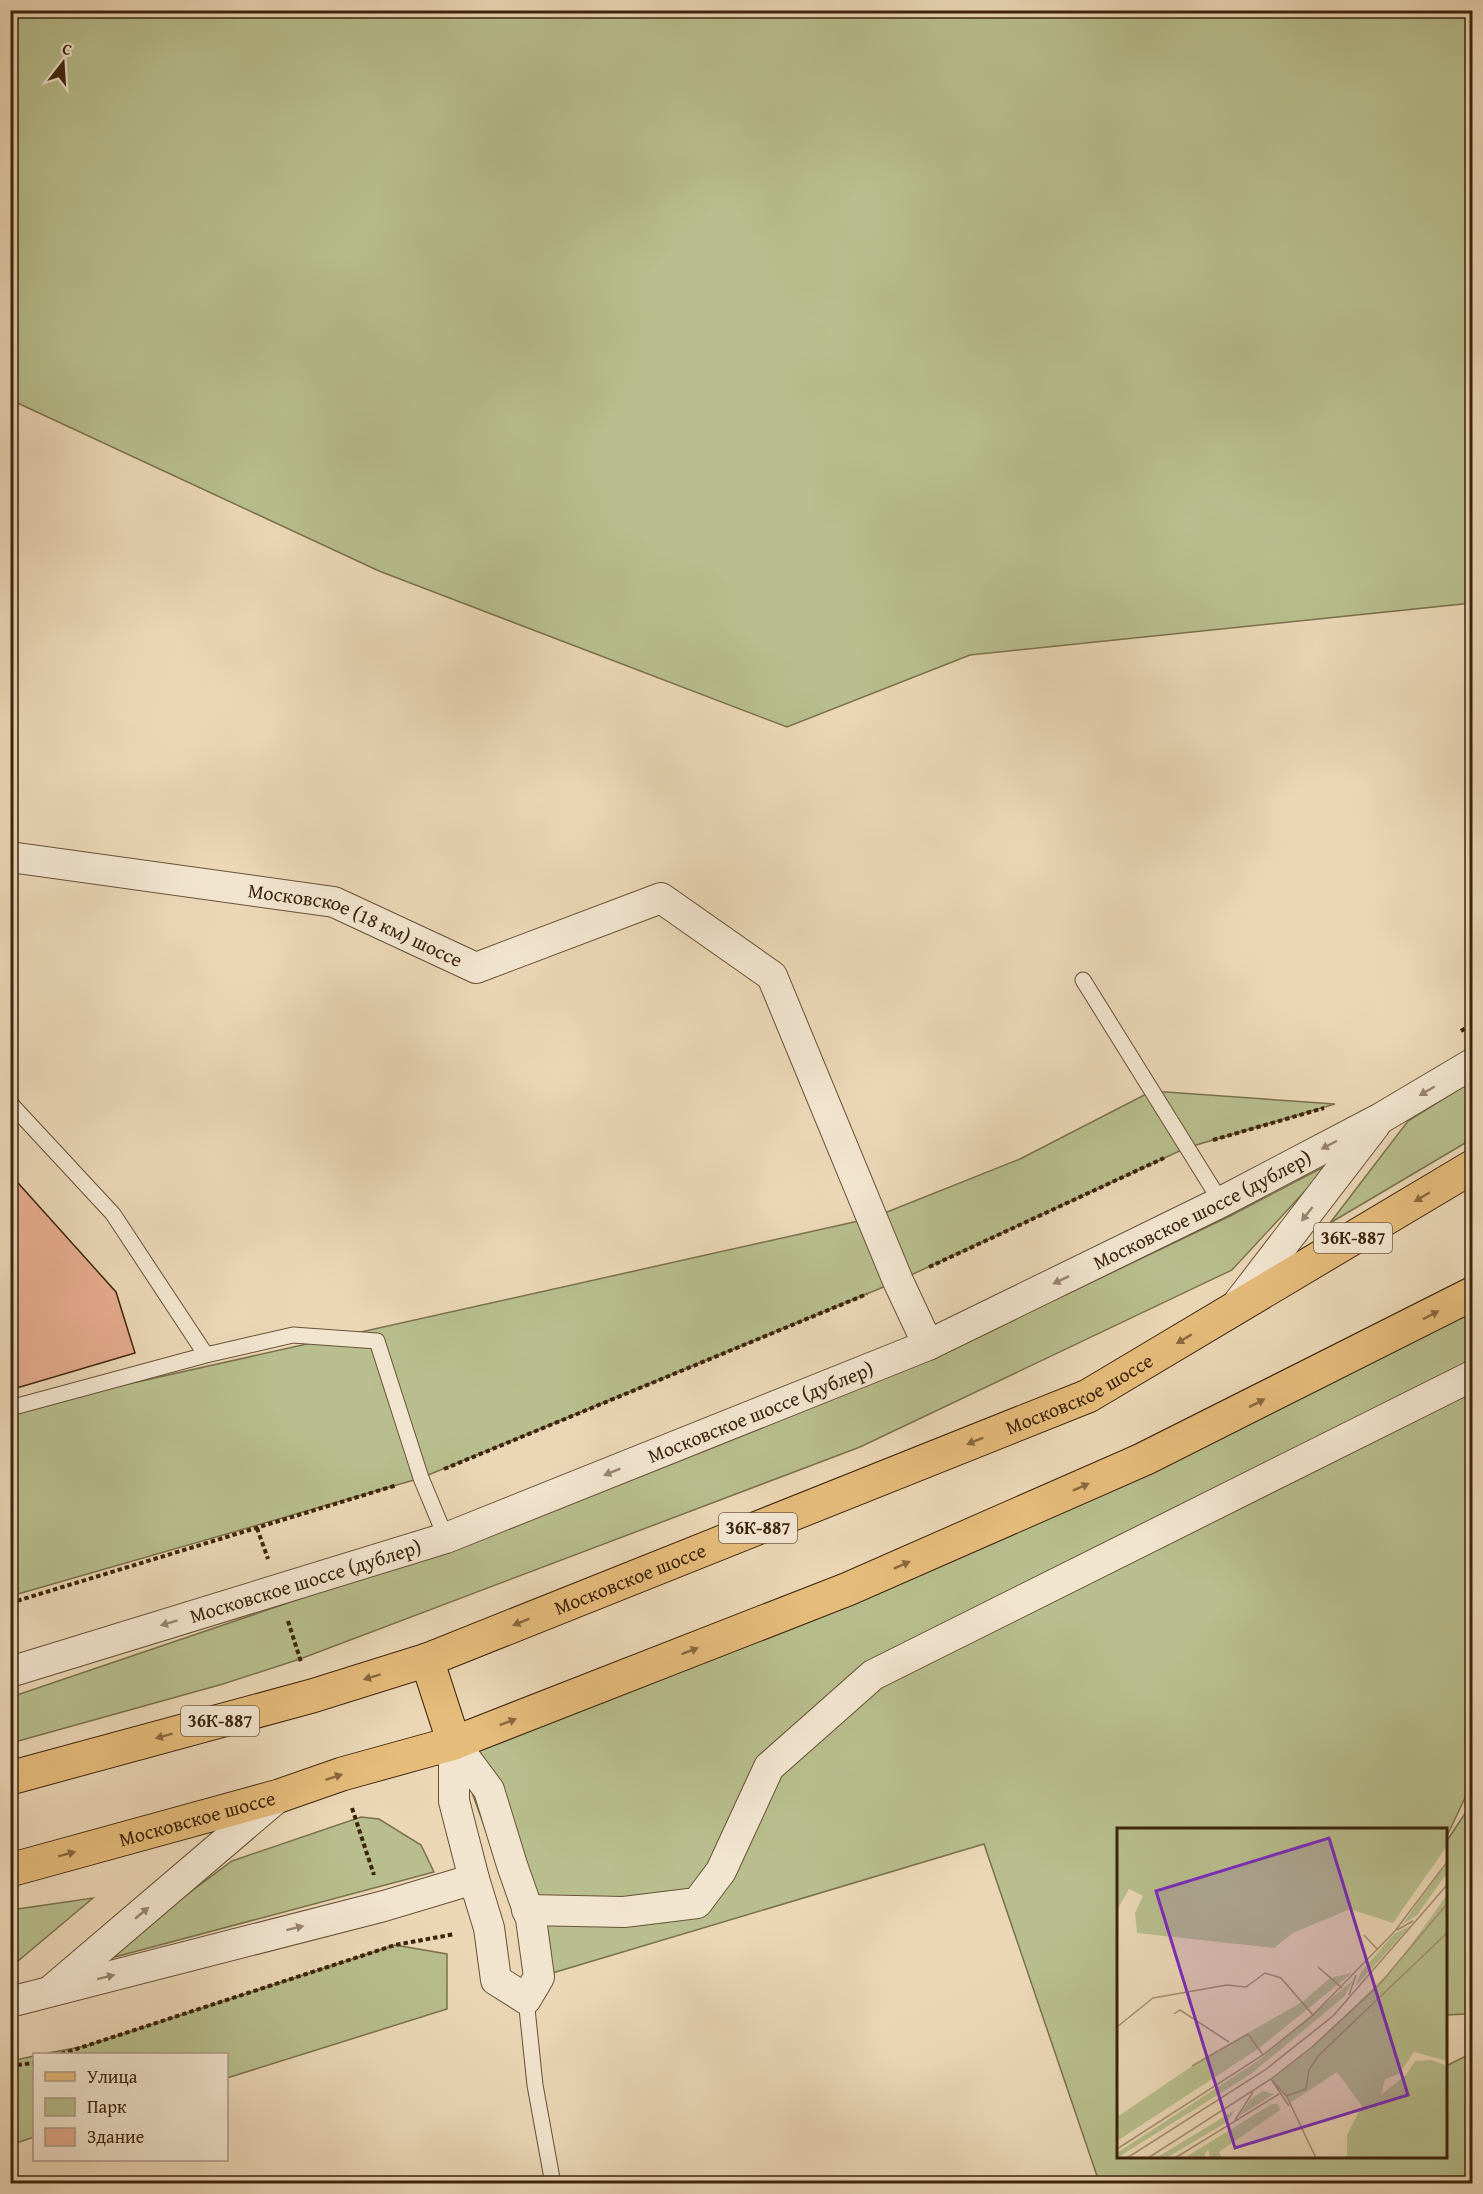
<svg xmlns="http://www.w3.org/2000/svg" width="1483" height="2194" viewBox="0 0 1483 2194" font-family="'Gentium Book Plus',serif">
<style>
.green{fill:#b8be8d;stroke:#7a714c;stroke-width:1.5}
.building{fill:#e6ac8e;stroke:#3d240c;stroke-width:1.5}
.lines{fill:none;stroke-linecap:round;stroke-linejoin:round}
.service-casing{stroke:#685136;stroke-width:17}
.minor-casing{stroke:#685136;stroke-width:32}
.primary-casing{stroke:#3d240c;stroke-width:35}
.path{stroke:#3d240c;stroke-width:4;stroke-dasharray:4.5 3;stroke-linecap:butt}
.service{stroke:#f2e5d0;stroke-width:15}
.minor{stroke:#f2e5d0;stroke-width:30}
.primary{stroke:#e6bc7b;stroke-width:33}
.oneway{fill:#98846e}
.oneway2{fill:#89683e}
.labels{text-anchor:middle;stroke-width:5;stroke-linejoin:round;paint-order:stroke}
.shield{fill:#f2e5d0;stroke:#735e47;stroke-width:1.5}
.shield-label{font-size:18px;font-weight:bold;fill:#3d240c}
.street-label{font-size:20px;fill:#3d240c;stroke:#f2e5d0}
.inset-road{fill:none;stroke:#a58f72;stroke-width:1.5}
.view{fill:#7b2cbf;fill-opacity:0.15;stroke:#7b2cbf;stroke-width:3}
.inset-edge{fill:none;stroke:#3d240c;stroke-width:3}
</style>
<rect width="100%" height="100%" fill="#ebd7b6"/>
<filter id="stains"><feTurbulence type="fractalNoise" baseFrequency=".00333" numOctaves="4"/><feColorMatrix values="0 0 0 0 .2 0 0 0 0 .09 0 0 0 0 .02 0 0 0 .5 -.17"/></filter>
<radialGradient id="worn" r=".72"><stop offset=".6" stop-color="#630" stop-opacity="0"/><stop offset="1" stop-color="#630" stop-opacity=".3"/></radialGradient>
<path class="green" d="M11,10L1472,11V603L970,655L787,727L379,571L11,400Z
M1472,1081V1139L1330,1223L1408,1121Z
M1152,1091L1335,1104L1186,1148L898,1281L421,1478L11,1596V1410L872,1218L1020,1159Z
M1331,1163L1232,1270L860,1447L300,1659L223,1684L11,1743V1697L400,1565L1067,1294L1230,1216Z
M1472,1275V1783L1446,1838V1830H1118V2156H1446V2066L1472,2053V2183H1090L1097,2176L984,1844L539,1977L454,1743L848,1589Z
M1472,1803V2008L1465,2014L1446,2015V1842Z
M361,1817L379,1819L421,1845L434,1872L96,1962L232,1861Z
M93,1898L11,1967V1910Z
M395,1945L447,1954V2009L227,2078L226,2054H43L86,2046Z
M34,2056V2137L11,2145V2061Z"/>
<path class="building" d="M10,1174L116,1292L135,1353L10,1390Z"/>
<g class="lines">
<defs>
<path id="service" d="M1083,980L1221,1202
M10,1103L113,1214L206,1355
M10,1408L206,1355L293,1335L377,1341L421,1478L446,1538
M526,1999L535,2085L553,2184"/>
<g id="minor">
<path id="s1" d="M10,857L334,902L476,968L661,898L772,976L898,1281L928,1345"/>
<path d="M1236,1306L1375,1125"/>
<path id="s2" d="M10,1672L446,1538L928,1345L1221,1202L1381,1118L1472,1064"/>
<path d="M454,1743L489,1790L512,1865L531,1919L539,1977L526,1999L496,1980L489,1928L474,1879L454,1801Z"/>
<path d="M527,1910L624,1912L697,1903L721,1871L769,1767L873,1675L1472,1376"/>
<path d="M54,1988L279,1796"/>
<path d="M10,2002L384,1906L474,1879"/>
</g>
<g id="primary">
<path d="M427,1660L454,1743"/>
<path id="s3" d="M10,1778L312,1696L427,1660L1088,1396L1472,1167"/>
<path id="s4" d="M10,1870L279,1796L342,1774L454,1743L848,1589L1144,1459L1472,1294"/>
</g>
</defs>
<use href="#service" class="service-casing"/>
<use href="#minor" class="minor-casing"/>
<use href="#primary" class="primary-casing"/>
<path class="path" d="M1461,1031L1472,1024
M1213,1140L1324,1108
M929,1267L1164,1158
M444,1469L867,1294
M257,1528L268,1559
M10,1603L397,1485
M288,1621L301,1662
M352,1808L374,1875
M61,2054L395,1945L455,1934
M10,2066L34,2063"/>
<use href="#service" class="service"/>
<use href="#minor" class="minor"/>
<use href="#primary" class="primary"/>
</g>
<defs><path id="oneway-solid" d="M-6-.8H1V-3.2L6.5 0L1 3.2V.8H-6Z" transform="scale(1.5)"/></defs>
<g class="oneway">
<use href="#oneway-solid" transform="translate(1427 1091) rotate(150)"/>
<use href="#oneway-solid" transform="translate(1329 1145) rotate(152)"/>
<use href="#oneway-solid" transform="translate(1307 1214) rotate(128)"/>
<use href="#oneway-solid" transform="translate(1061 1280) rotate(154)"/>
<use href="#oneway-solid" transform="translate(612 1472) rotate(158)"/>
<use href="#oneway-solid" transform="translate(169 1623) rotate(163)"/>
<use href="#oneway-solid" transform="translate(142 1913) rotate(-40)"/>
<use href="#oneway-solid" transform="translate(295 1928) rotate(-14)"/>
<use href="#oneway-solid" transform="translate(106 1977) rotate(-14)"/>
</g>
<g class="oneway2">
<use href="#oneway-solid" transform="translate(1422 1197) rotate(149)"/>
<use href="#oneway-solid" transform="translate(1431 1315) rotate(-27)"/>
<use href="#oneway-solid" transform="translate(1184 1339) rotate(149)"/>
<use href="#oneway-solid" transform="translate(1257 1403) rotate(-27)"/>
<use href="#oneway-solid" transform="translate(975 1441) rotate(158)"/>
<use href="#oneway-solid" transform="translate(1081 1487) rotate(-24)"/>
<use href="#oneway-solid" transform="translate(902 1565) rotate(-24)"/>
<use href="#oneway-solid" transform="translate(521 1622) rotate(158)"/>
<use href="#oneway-solid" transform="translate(690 1651) rotate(-21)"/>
<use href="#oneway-solid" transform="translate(372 1677) rotate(163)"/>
<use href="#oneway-solid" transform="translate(508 1722) rotate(-21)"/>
<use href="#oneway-solid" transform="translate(164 1736) rotate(165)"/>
<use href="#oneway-solid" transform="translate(334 1777) rotate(-18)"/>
<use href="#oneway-solid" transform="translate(67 1854) rotate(-15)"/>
</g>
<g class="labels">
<g class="shield">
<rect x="1314" y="1223" width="78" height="30" rx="4.5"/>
<rect x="719" y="1513" width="78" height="30" rx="4.5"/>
<rect x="181" y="1706" width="78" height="30" rx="4.5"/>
</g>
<g class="shield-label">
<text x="1353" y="1244">36К-887</text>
<text x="758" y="1534">36К-887</text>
<text x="220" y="1727">36К-887</text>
</g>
<g class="street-label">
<text dy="7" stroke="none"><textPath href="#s1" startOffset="354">Московское (18 км) шоссе</textPath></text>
<text dy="7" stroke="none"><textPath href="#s2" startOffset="1281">Московское шоссе (дублер)</textPath></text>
<text dy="7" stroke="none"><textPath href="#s3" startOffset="1138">Московское шоссе</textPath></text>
<text dy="7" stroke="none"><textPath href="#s2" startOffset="795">Московское шоссе (дублер)</textPath></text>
<text dy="7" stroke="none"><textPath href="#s3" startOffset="652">Московское шоссе</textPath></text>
<text dy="7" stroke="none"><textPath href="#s2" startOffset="309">Московское шоссе (дублер)</textPath></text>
<text dy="7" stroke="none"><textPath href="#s4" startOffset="194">Московское шоссе</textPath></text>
</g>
</g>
<g transform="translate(1117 1828)">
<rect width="330" height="330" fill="#ebd7b6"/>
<path d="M0,0H330V18L276,95L233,81L176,105L157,120L20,105L18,85L26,68L12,61L0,82ZM330,34V45L300,87L285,97ZM330,67V233L297,224L282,246L268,251L264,267L289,247L298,233L315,232L330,238V330H230V307L245,278L220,244L173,275L155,251L195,219L277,140ZM293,98L238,159L244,144L277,106ZM235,145L141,221L0,313V289L87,230L185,174L213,150ZM236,152L228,168L134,246L0,330V325L142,232ZM146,263L157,266L121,289L133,272ZM155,276H161L163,282L102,324L105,330H93L91,321L86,330H67ZM118,282L110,294L49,330H39Z" fill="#b8be8d"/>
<path class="inset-road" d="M280,102L296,93M247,107L261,122M201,139L225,160M232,167L239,147M57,186L63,182L112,214M0,199L36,170L110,157L129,159L148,145L164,150L196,187M75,238L131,206L146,227M154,251L170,269L199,330M154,251L172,278M169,268L189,261L192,242L201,228L330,105M118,292L136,264M0,321L146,227L196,187L278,103L330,34M10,330L148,242L216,188L330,57M31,330L154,251L195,219L261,158L330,76M58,330L162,266"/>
<path class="view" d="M212,10L291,267L118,320L39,63Z"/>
<rect width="330" height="330" class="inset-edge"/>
</g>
<rect width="1483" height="2194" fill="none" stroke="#ebd7b6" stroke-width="36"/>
<rect x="12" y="12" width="1459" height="2170" fill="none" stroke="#3d240c" stroke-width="3"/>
<rect x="18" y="18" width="1447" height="2158" fill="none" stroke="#3d240c" stroke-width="1.5"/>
<rect x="33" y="2053" width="195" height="108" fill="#f2e5d0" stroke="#aa9882" stroke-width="1.5"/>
<rect x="45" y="2072" width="30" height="9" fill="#e6bc7b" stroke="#aa9882" stroke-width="1.5"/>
<text x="87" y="2083" font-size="18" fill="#3d240c">Улица</text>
<rect x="45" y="2098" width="30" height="18" fill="#b8be8d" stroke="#aa9882" stroke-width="1.5"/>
<text x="87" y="2113" font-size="18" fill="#3d240c">Парк</text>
<rect x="45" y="2128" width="30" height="18" fill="#e6ac8e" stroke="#aa9882" stroke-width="1.5"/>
<text x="87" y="2143" font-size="18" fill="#3d240c">Здание</text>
<g transform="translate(63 63) rotate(17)" stroke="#f2e5d0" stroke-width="4.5" paint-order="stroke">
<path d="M0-4.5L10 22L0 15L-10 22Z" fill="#3d240c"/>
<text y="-9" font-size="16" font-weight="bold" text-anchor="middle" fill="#3d240c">С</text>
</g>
<rect width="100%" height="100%" filter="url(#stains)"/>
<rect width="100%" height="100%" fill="url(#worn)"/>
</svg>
